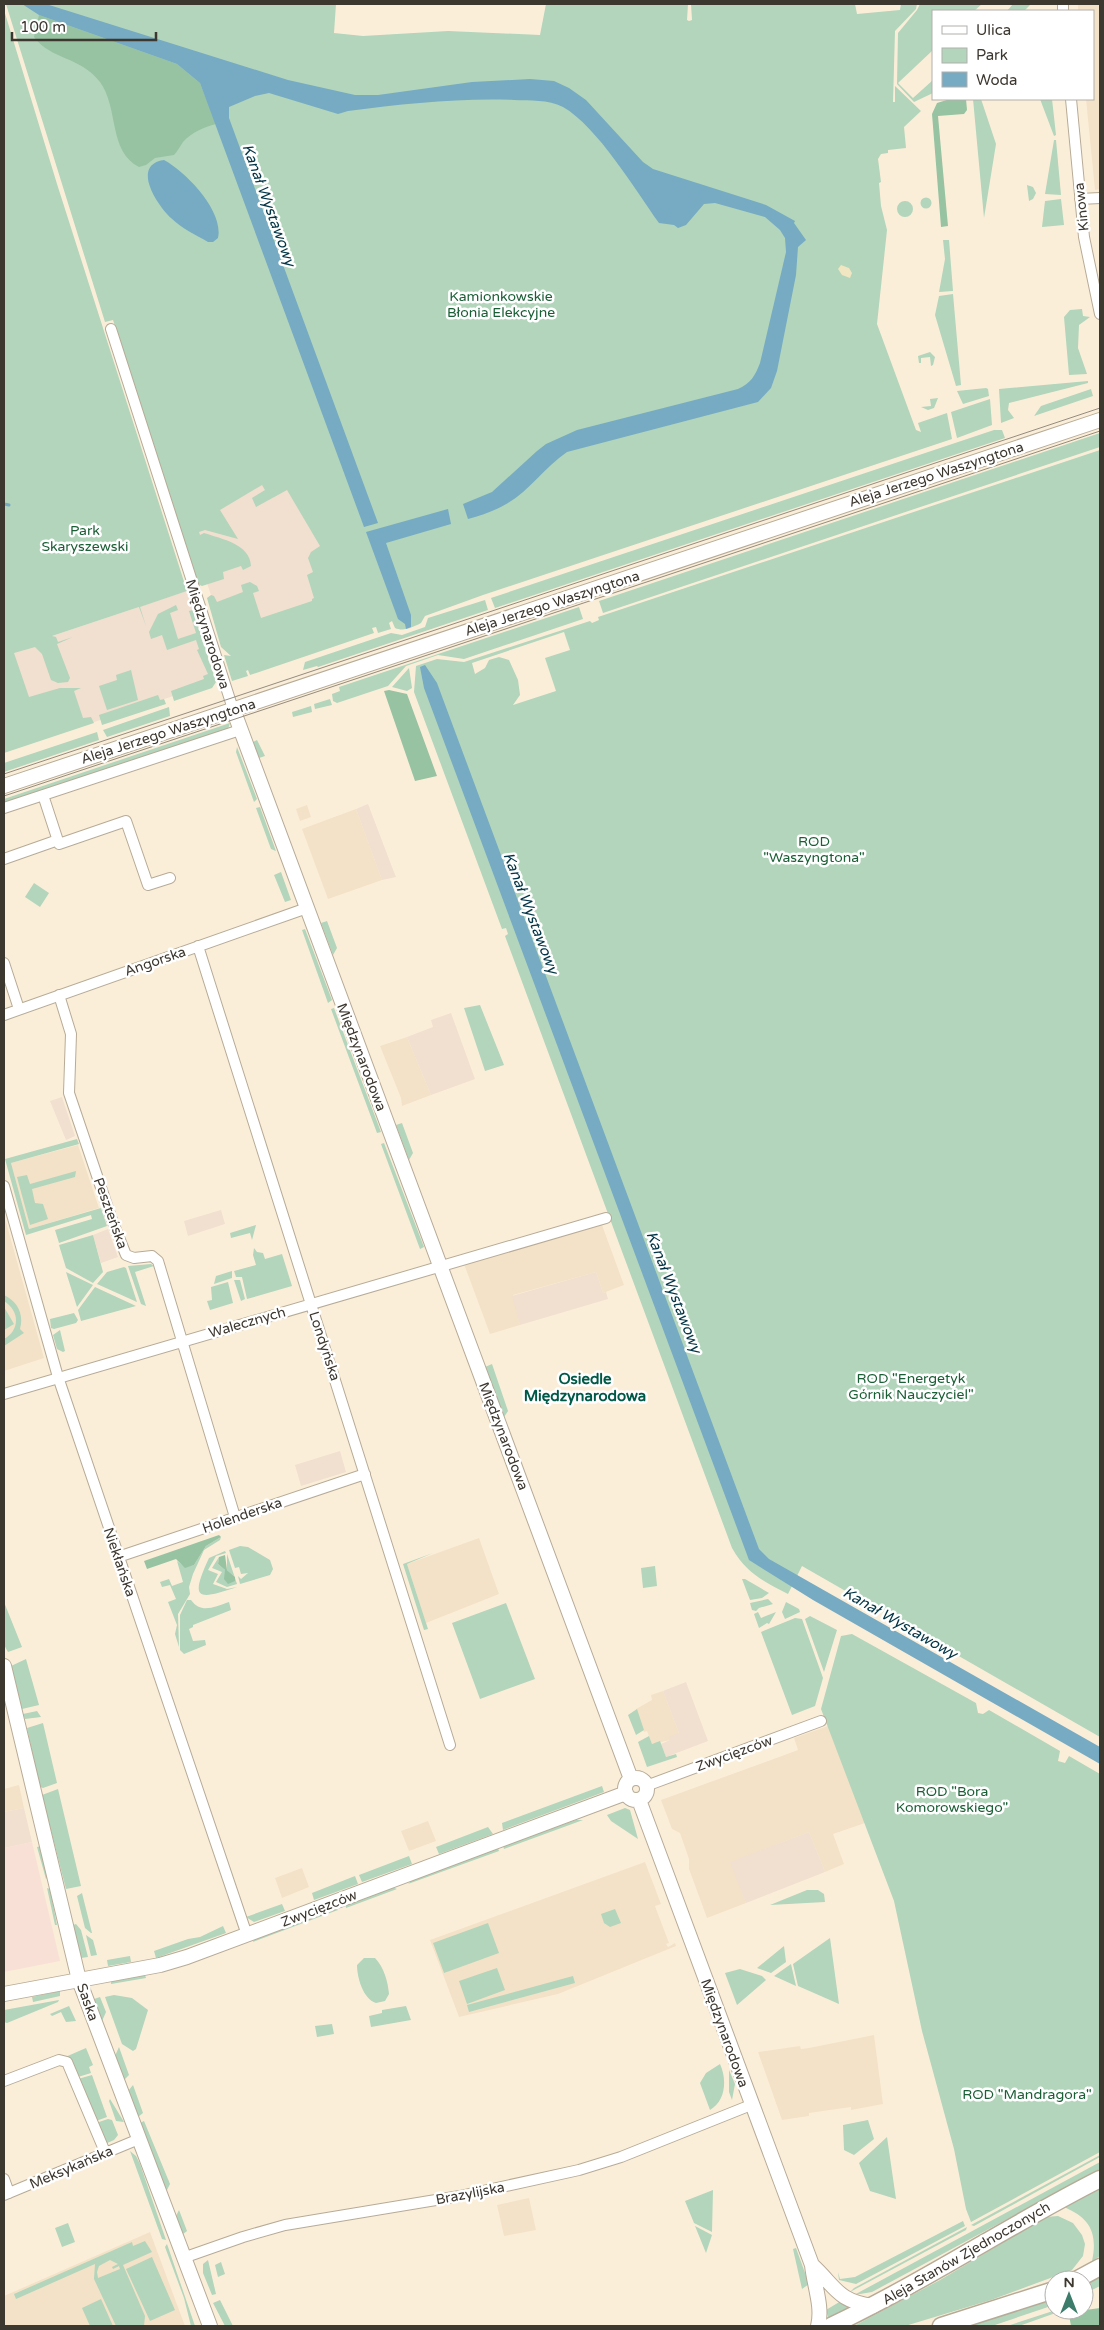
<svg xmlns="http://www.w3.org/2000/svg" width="1104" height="2330" viewBox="0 0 1104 2330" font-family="'Varela Round',sans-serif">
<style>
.built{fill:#f3e2c7}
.industrial{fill:#f1dfcf}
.medical{fill:#f8e0d6}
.green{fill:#b2d5bb;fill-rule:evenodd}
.forest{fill:#97c3a2}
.sand{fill:#f0e6c1}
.water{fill:#76abc3}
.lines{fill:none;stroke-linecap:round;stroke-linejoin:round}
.stream{stroke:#76abc3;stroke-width:3}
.street-casing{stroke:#b7ab97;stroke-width:12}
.secondary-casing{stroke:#b7ab97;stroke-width:16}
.primary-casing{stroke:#b7ab97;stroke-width:19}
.street{stroke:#fff;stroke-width:10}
.secondary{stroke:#fff;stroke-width:14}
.primary{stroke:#fff;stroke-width:16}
.tram{stroke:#948c7e;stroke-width:1}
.labels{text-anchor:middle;stroke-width:5;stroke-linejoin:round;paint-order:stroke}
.street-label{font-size:14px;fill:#3c372f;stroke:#fff}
.park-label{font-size:14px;fill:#195e35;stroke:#fff}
.water-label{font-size:15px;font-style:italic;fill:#023445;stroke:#fff}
.neighbourhood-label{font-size:15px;font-weight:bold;fill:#005947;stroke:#fff}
</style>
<rect width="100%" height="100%" fill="#fbeed9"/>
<path class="built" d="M1078,4H1100V189L1095,190L1086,99H1093V11H1078Z
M307,805L311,817L300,821L296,809Z
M356,809L382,880L328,899L302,829Z
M407,1037L431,1095L402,1106L401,1098L380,1046Z
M78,1145L99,1208L29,1229L11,1163Z
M4,1215L44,1358L4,1371Z
M602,1225L624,1285L603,1293L596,1272L513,1295L520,1325L490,1334L464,1264Z
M479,1538L499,1594L426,1623L407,1564Z
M663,1691L679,1733L670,1740L652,1744L647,1731L644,1732L636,1709L652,1700L651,1695Z
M828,1726L865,1823L833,1834L844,1864L825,1872L809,1832L731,1862L746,1903L707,1918L689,1869V1859L680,1833L672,1829L661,1800L798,1750L794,1738Z
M19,1785L24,1808L4,1812V1789Z
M428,1821L436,1841L409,1851L401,1831Z
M645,1862L661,1904L655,1906L669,1943L666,1944L668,1947L675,1943L676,1946L558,1994L459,2017L430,1940Z
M302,1868L309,1887L282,1898L275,1878Z
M874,2035L883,2104L851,2110V2107L809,2113V2116L782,2120L758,2052L800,2046L801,2049L809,2048Z
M529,2198L536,2230L504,2236L497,2205Z
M150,2232L185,2326H4V2296Z"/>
<path class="industrial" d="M280,462L322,534L329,597L227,645L187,521Z
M187,591L216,682L79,727L24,701L7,651Z
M368,804L392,867L396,877L382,880L356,809Z
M451,1013L475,1079L431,1095L407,1037L433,1027L431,1020Z
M62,1097L75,1136L66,1140L50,1101Z
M221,1210L225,1224L188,1236L184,1221Z
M108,1229L118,1257L101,1263L93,1235Z
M596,1272L603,1293L606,1292L608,1299L520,1325L512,1296Z
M340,1451L346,1472L301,1486L295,1465Z
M686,1682L708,1741L666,1757L661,1744L670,1740L668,1737L679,1733L663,1691Z
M24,1808L32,1842L4,1848V1812Z
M809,1832L825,1872L746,1903L730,1862Z"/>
<path class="medical" d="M32,1842L60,1961L4,1972V1848Z"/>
<path class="green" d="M6,4H336L334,33L363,36L448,31L540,35L546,4H688L687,20L689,21L692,20L691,4H855L857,14L900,10L901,4H917L916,9L895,31L893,102H895V86L921,111L904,127L906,148L888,150V153L881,154L878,159L881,182L879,183L881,206L887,230L877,324L916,430L921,432L918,423L947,413L952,439L483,595L425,616L421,623C413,627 404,632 395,628L392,621L389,623L391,629L378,633L376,627L372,628L374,633L250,675L248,670L246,671L248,676L232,681L224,655L231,656L221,647L207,598L211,595L214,596L217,602L243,592L241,585L250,582L257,586L259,591L253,593L261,618L312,601V599L314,598L307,575L313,572L308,558L311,552L320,546L287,490L256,507L252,498L265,490L262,485L220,510L238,539L205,530L199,532L200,535L204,533C222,539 250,544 251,566L243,570L241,566L223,572L224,579L202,586L196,583L113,320L105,322Z
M920,4H982L974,11H933V50L898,83L913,98L933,80V93L914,102L897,84L898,33L917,10Z
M1013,4H1037L1030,5L1024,11H1007Z
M4,10L57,184L187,591L140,607L146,626L139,607L52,636L56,637L58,642L73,637L57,644L70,678L68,682L58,683L51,680L42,654L35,647L14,653L29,697L60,688H81L74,691L83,718L91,717L94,723L4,753Z
M973,99H981L996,144L984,218Z
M1040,99H1052L1056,135L1054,136Z
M1054,140H1056L1061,195L1045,194Z
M1027,185L1033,187L1036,193L1033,199L1029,201Z
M920.5 203a5.5 5.5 0 1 1 11 0a5.5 5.5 0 1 1-11 0Z
M1061,199L1064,225L1042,227L1045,201Z
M897 209a8 8 0 1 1 16 0a8 8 0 1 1-16 0Z
M943,240H949L953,291L939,292L945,259Z
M953,294L961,385L956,386L935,315L939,296Z
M1082,309L1083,316L1090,317L1079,325L1078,348L1087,374L1069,375L1064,317L1070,310Z
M930,352L935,357L933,365L931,366L930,357L921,358V363H919L918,356Z
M1088,381V383L1009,403L1008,410L1014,418L1001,423L999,389Z
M986,388L988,389L989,396L963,404L957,391Z
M1091,389L1093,396L1034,416L1041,406Z
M938,398L934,408L928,410L921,407L931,406L930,399Z
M990,399L992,425L957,438L951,412Z
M994,430H1002L1005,438L495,608L491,598Z
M1100,433V447L603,613L599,601Z
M1100,450V1737L802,1566L788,1594C762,1580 747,1574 732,1548L505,936L508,934L506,928L502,929L414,692L416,666L437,659L464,662L590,621L592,623L599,620L598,617ZM564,632L570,650L545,658L556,691L513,705L520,695L518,680L509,660L499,657L489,660L485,668L475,674L472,663Z
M485,600L488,610L318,667L317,666L303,670L305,662L391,633L402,635L425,627L428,618Z
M176,605L178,610L170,613L178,639L196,633L189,611L193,610L216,682L212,688L174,701L171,691L204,679L203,676L208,674L197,650L199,649L196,640L167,650L162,635L151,639L149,632L158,614Z
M579,607L583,619L464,659L438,655L406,666L388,686L337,703L333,701L332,694L340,691L339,687Z
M409,668L412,688L407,691L392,687Z
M131,670L138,700L107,710L99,686L117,680L116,675Z
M158,695L160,700L164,699L166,704L102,725L99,715Z
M330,699L332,705L315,709L314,704Z
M311,706L312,712L293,717L292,712Z
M169,707L170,716L107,737L103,730Z
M230,723L228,729L4,804V799Z
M97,732L99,740L4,772V763Z
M257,740L265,756L259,758L253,742Z
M237,747L257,799L254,802L236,752Z
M260,807L276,851L271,849L256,808Z
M281,872L291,900L285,902L274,875Z
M34,883L49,893L40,907L25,897Z
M327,921L337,948L333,955L321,923Z
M305,929L332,1000L328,1003L302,930Z
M480,1005L504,1065L485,1071L464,1008Z
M334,1008L381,1132L377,1133L331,1009Z
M402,1123L413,1153L409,1160L396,1125Z
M77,1139L79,1144L11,1163L29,1229L101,1208L107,1226L59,1243L55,1230L92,1219L91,1215L26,1235L5,1159Z
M384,1143L424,1247L420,1249L381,1144Z
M76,1171L75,1177L32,1189L35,1203L43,1204L48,1219L30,1225L17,1177L27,1175L30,1184Z
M256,1225L252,1240L250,1233L231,1238L230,1233Z
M93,1235L103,1272L93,1283L66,1268L59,1245Z
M254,1248L257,1252L263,1253L265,1259L282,1254L292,1286L247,1299L242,1277H236L234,1271L256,1265L253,1255Z
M151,1264L154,1266L135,1272L146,1306L141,1304L128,1266Z
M124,1267L126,1268L137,1302L97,1284L107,1272Z
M232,1271V1278L214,1284L216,1276Z
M66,1272L93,1285L77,1307Z
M234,1280H240L245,1299L241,1301Z
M228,1282L233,1303L210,1310L207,1301L212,1300L211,1287Z
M95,1287L136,1306L81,1321L78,1310Z
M4,1295C18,1302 24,1314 20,1329L24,1333L4,1346V1339C20,1330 20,1311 4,1301Z
M4,1307L14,1324L4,1330Z
M74,1313L78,1320L76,1323L54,1329L51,1328L50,1319Z
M60,1330L65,1351L63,1352L57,1349L53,1335Z
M492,1364L508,1411L504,1417L485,1367Z
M221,1537L220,1540L204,1550L193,1574L189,1587L190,1594L178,1614L179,1647L175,1634L177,1625L168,1602L176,1599L170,1585L162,1587L160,1582L169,1579L172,1586L183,1582L177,1561L185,1567L194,1565L206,1546Z
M240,1546L248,1547L270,1560L273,1569L270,1575L240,1584L238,1576L241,1579L248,1573L241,1574L239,1567L235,1568L229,1550Z
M225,1551L226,1553L216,1556L208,1570L218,1574L213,1584L227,1589L237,1587C198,1600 189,1601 209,1558Z
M433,1553L407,1564L428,1629L424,1630L403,1564Z
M227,1554L237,1584L227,1587L216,1582L222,1572L212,1568L219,1557L218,1564L225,1570V1575L235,1577L227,1570Z
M655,1566L657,1586L643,1588L641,1568Z
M742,1579H745L769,1593L762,1598L750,1600Z
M768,1599L773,1604L759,1608L756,1611L752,1610L750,1603Z
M187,1600H191C201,1614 214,1607 229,1602L231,1610L193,1625V1627L189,1629L193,1641L205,1640L206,1645L184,1654L180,1650V1615Z
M4,1602L22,1647L8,1652L4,1645Z
M786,1602L799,1609L800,1612L785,1619L782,1612Z
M506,1603L535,1679L480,1699L452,1623Z
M758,1612L761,1618L776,1612L769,1624L767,1623L759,1628L754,1614Z
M810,1616L837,1630L824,1672L805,1619Z
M795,1618L802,1619L823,1678L815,1706L792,1715L761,1632Z
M852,1634L976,1703L978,1713L983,1714L989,1710L1060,1751L1058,1761L1065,1763L1069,1756L1100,1774V2152L971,2222L966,2209L954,2149L922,2031L894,1901L821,1709L841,1636Z
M26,1659L39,1705L22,1709L11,1666Z
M637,1709L644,1730L636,1735L628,1715Z
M37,1711L41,1717L25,1719L23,1714Z
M43,1723L57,1783L43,1788L40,1787L27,1728Z
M649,1736L652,1744L660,1741L666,1757L676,1754L677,1757L647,1767L638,1742Z
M602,1786L604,1792L503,1830L502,1823Z
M58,1789L81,1886L66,1889L42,1795Z
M625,1808L630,1810L638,1839L611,1821L607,1815Z
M576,1820H583L504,1849L503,1846Z
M488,1827L493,1834L439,1854L436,1847Z
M41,1846L48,1877L46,1879L37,1847Z
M498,1848L499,1851L408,1884L411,1881Z
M409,1856L412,1864L362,1882L359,1875Z
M355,1876L358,1884L314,1900L312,1893Z
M392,1887L397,1889L346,1908V1904Z
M47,1888L50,1889L57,1925H55Z
M807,1890H818L824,1894L825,1902L770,1905Z
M82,1893L92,1933H91L85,1928L77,1896Z
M282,1904L285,1911L254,1922L246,1917Z
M335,1908L338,1910L253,1942L254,1939Z
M615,1909L621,1923L610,1927L604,1923L601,1914Z
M488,1923L499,1953L444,1973L433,1943Z
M76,1924L81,1930L88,1957L81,1958L73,1925Z
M223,1926L226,1933L156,1958L154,1951L188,1939L200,1937Z
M86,1935L93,1940L97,1955L91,1956Z
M830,1938L839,2004L798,1986L793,1964Z
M784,1946L786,1962L771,1973L757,1968Z
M130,1956L131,1962L108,1966L107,1960Z
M364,1958H375C384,1967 388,1982 389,1994L385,2001L376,2003C363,1999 357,1977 357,1965Z
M791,1964L796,1986L774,1976Z
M497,1968L505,1990L467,2004L459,1981Z
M740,1969L762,1976L766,1980L737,2005L725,1973Z
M145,1975L146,1978L111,1984V1981Z
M573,1976L575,1983L469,2012L467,2005Z
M60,1991V1996L33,2002L32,1997Z
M114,1995L132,1998L148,2010L136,2049L133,2051L122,2044L105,1997Z
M100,1997L106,2012L102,2021L94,1999Z
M59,2000L58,2002L7,2023L4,2022V2010Z
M69,2006L76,2021L66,2022L61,2012L52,2016L50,2014Z
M406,2006L411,2020L371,2027L369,2016L382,2013V2010Z
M332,2024L334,2034L317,2037L315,2026Z
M119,2047L129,2075L124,2080L115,2056Z
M86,2048L93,2065L89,2067L91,2073L78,2077L63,2058Z
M720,2064C727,2079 726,2101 710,2110L700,2083L706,2073Z
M729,2070L735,2084L732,2100L729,2092Z
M92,2075L107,2117L96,2121L78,2079Z
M133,2085L143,2113L138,2117L128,2091Z
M110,2099L124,2122L116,2121L109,2101Z
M108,2119L112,2120L118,2135L114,2140L105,2144L96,2123Z
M868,2120L874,2139L854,2155L844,2150L843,2125Z
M144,2121L170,2184L166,2192L140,2123Z
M887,2137L896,2199L870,2191L859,2163Z
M130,2151L136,2156L140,2164L166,2240L162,2239Z
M1100,2155V2157L974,2226L971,2225Z
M1100,2162V2169L872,2292L854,2295Z
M1100,2187V2256L1092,2261C1098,2233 1090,2218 1064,2207Z
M713,2190L712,2232L694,2223L685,2201Z
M179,2210L187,2231L183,2234L176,2216Z
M1058,2216L1073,2223L1082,2235L1085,2244L1083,2256L1072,2270L991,2300L905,2326H854L940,2280L1046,2217Z
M963,2221L965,2226L856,2284L839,2280L838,2272L840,2279L855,2277Z
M68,2223L75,2242L62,2247L55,2228Z
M695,2226L712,2235L706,2253Z
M967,2227L966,2230L850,2292L854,2288Z
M145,2241L152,2252L123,2265L145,2316L144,2326H116L94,2279L95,2264L16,2299L14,2294L132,2242L133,2246ZM110,2260L118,2264L112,2267L113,2269L119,2266L120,2269L98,2278L97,2272L99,2266Z
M167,2244L195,2326H191L184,2298L165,2247Z
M796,2248L809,2284L802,2289L793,2249Z
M152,2257L175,2310L150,2321L126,2269Z
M208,2260L216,2294L212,2295L203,2273V2264Z
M221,2262L225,2274L218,2277L215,2265Z
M1100,2276V2286L1084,2294V2284Z
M1054,2297V2305L992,2326H965Z
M101,2299L113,2326H90L82,2308Z
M220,2300L233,2326H225L213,2303Z
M841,2301L852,2307L829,2320L826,2310Z
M1056,2310H1064L1019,2326H1007Z"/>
<path class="forest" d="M39,15L177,64L200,83L216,124C204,127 192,132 183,142C180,146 178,151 174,155L155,158L146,165L139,167C108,151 119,108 100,82C80,56 51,60 34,37Z
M950,99H966L967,110L964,114L938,116L948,226L941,227L932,114L937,103Z
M389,690L407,694L437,776L415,781L384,691Z
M219,1535L221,1537L206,1546L194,1565L185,1568L176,1559L147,1569L144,1561Z
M225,1555L227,1570L235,1577V1581L228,1584L224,1579L225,1570L218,1564L219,1557Z
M1100,2308V2326H1071L1069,2315L1071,2312Z"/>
<path class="sand" d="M841,265L849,268L852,273L850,278L842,275L838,269Z"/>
<path class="water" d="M22,4H46L288,80L355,95H378L472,82L530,79L554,81L569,88L586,100L643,162L653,169L766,205L795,221L794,223L806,240L798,247L796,275L777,371L771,388L758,402L567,452C545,467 530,490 508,503C495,511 482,515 468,519L463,504L492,492L537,451L546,444L577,430L738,389C751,383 755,376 760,363L786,252L785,238L780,230L765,217L715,203L704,204L686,225L678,228L674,225L659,223C636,191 597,126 563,107C548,99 530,101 514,100C458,98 404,104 348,111L338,114L269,93L255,96L229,107V118L378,523L364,527L200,83L177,64L39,15Z
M164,160C186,172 224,211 218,238L213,242H208C196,235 181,228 171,218C158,206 130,165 164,160Z
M448,509L451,524L386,543L411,615V627L406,629L405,624L398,619L366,532Z
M425,665L437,683L759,1549L769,1559L1100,1747V1764L813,1600L749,1560L424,688L420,667Z"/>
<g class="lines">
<path class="stream" d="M4,504L9,505"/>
<defs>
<path id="street" d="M1063,4V11
M1071,99L1084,237L1100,314
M1080,199L1100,198
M111,329L233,709
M43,795L59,844L126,821L148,885L170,878
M4,808L240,730
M4,859L58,840
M198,946L450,1745
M4,963L19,1009
M59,995L71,1034L69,1093L112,1220L126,1255L134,1258L152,1256L158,1261L235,1517
M4,1015L307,908
M4,1186L58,1377L247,1935
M4,1394L606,1218
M118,1557L365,1474
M646,1786L821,1721
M4,2081L59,2060L67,2062L105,2152
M4,2179L9,2193
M4,2195L139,2139
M183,2258L243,2237L285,2225L460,2196L579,2170L621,2157L751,2105"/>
<path id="secondary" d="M233,709L631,1779
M4,786L1100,420
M4,1666L79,1980L210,2326
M625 1789a11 11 0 1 1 22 0a11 11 0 1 1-22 0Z
M639,1800L812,2265C814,2285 823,2307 818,2326
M4,1994L160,1965L187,1957L626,1793
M812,2265C836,2287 837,2301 873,2306"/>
<path id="primary" d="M1076,2280L1100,2267
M831,2326C924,2282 1009,2225 1100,2179
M941,2326L1054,2290"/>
</defs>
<use href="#street" class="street-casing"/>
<use href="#secondary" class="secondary-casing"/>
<use href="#primary" class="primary-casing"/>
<use href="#street" class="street"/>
<use href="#secondary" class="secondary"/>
<use href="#primary" class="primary"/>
<path class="tram" d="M4,774L1100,408
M4,796L1100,431"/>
</g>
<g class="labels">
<g class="street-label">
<text transform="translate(1081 207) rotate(-96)" y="5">Kinowa</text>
<text transform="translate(936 474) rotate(-18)" y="5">Aleja Jerzego Waszyngtona</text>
<text transform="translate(552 603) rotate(-18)" y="5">Aleja Jerzego Waszyngtona</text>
<text transform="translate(208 634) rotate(72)" y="5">Międzynarodowa</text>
<text transform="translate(168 731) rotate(-18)" y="5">Aleja Jerzego Waszyngtona</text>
<text transform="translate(155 961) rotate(-19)" y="5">Angorska</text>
<text transform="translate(362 1057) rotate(69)" y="5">Międzynarodowa</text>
<text transform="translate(111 1213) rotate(70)" y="5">Peszteńska</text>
<text transform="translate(247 1322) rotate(-16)" y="5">Walecznych</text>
<text transform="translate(325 1346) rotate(72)" y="5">Londyńska</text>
<text transform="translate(504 1436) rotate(69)" y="5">Międzynarodowa</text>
<text transform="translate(242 1515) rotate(-19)" y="5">Holenderska</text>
<text transform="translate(120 1562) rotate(71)" y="5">Niekłańska</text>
<text transform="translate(734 1753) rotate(-20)" y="5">Zwycięzców</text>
<text transform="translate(319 1908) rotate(-21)" y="5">Zwycięzców</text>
<text transform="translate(88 2002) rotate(70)" y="5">Saska</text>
<text transform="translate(725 2033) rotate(70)" y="5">Międzynarodowa</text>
<text transform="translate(71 2167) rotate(-23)" y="5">Meksykańska</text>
<text transform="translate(470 2193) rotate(-11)" y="5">Brazylijska</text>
<text transform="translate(966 2253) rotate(-30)" y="5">Aleja Stanów Zjednoczonych</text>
</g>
<g class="park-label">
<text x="501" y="301">Kamionkowskie<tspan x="501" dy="16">Błonia Elekcyjne</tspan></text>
<text x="85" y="535">Park<tspan x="85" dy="16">Skaryszewski</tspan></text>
<text x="814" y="846">ROD<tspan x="814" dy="16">"Waszyngtona"</tspan></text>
<text x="911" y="1383">ROD "Energetyk<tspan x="911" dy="16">Górnik Nauczyciel"</tspan></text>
<text x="952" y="1796">ROD "Bora<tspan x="952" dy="16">Komorowskiego"</tspan></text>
<text x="1027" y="2099">ROD "Mandragora"</text>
</g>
<g class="water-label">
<text transform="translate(269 205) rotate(70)" y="5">Kanał Wystawowy</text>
<text transform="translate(531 913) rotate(69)" y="5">Kanał Wystawowy</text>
<text transform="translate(674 1292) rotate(69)" y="5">Kanał Wystawowy</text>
<text transform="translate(900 1623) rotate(30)" y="5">Kanał Wystawowy</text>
</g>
<g class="neighbourhood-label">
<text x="585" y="1384">Osiedle<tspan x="585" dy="17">Międzynarodowa</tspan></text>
</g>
</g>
<rect width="1104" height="2330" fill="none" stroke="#3c372f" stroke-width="10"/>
<rect x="932" y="10" width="162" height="90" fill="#ffffff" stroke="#b1afac"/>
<rect x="942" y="26" width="25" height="8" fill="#ffffff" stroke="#b1afac"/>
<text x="976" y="35" font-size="15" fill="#3c372f">Ulica</text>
<rect x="942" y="48" width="25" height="15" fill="#b2d5bb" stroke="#b1afac"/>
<text x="976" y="60" font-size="15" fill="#3c372f">Park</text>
<rect x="942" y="72" width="25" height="15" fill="#76abc3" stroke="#b1afac"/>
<text x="976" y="85" font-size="15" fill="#3c372f">Woda</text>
<g transform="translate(1069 2295)"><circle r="24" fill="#ffffff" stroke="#b1afac"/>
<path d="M0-4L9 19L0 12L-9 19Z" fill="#3d7c6a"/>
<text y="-8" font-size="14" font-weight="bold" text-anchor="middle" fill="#3c372f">N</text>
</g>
<path d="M12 32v8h144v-8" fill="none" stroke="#3c372f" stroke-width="2.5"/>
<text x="20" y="32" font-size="15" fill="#3c372f" stroke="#ffffff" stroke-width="4" paint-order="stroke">100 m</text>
</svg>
